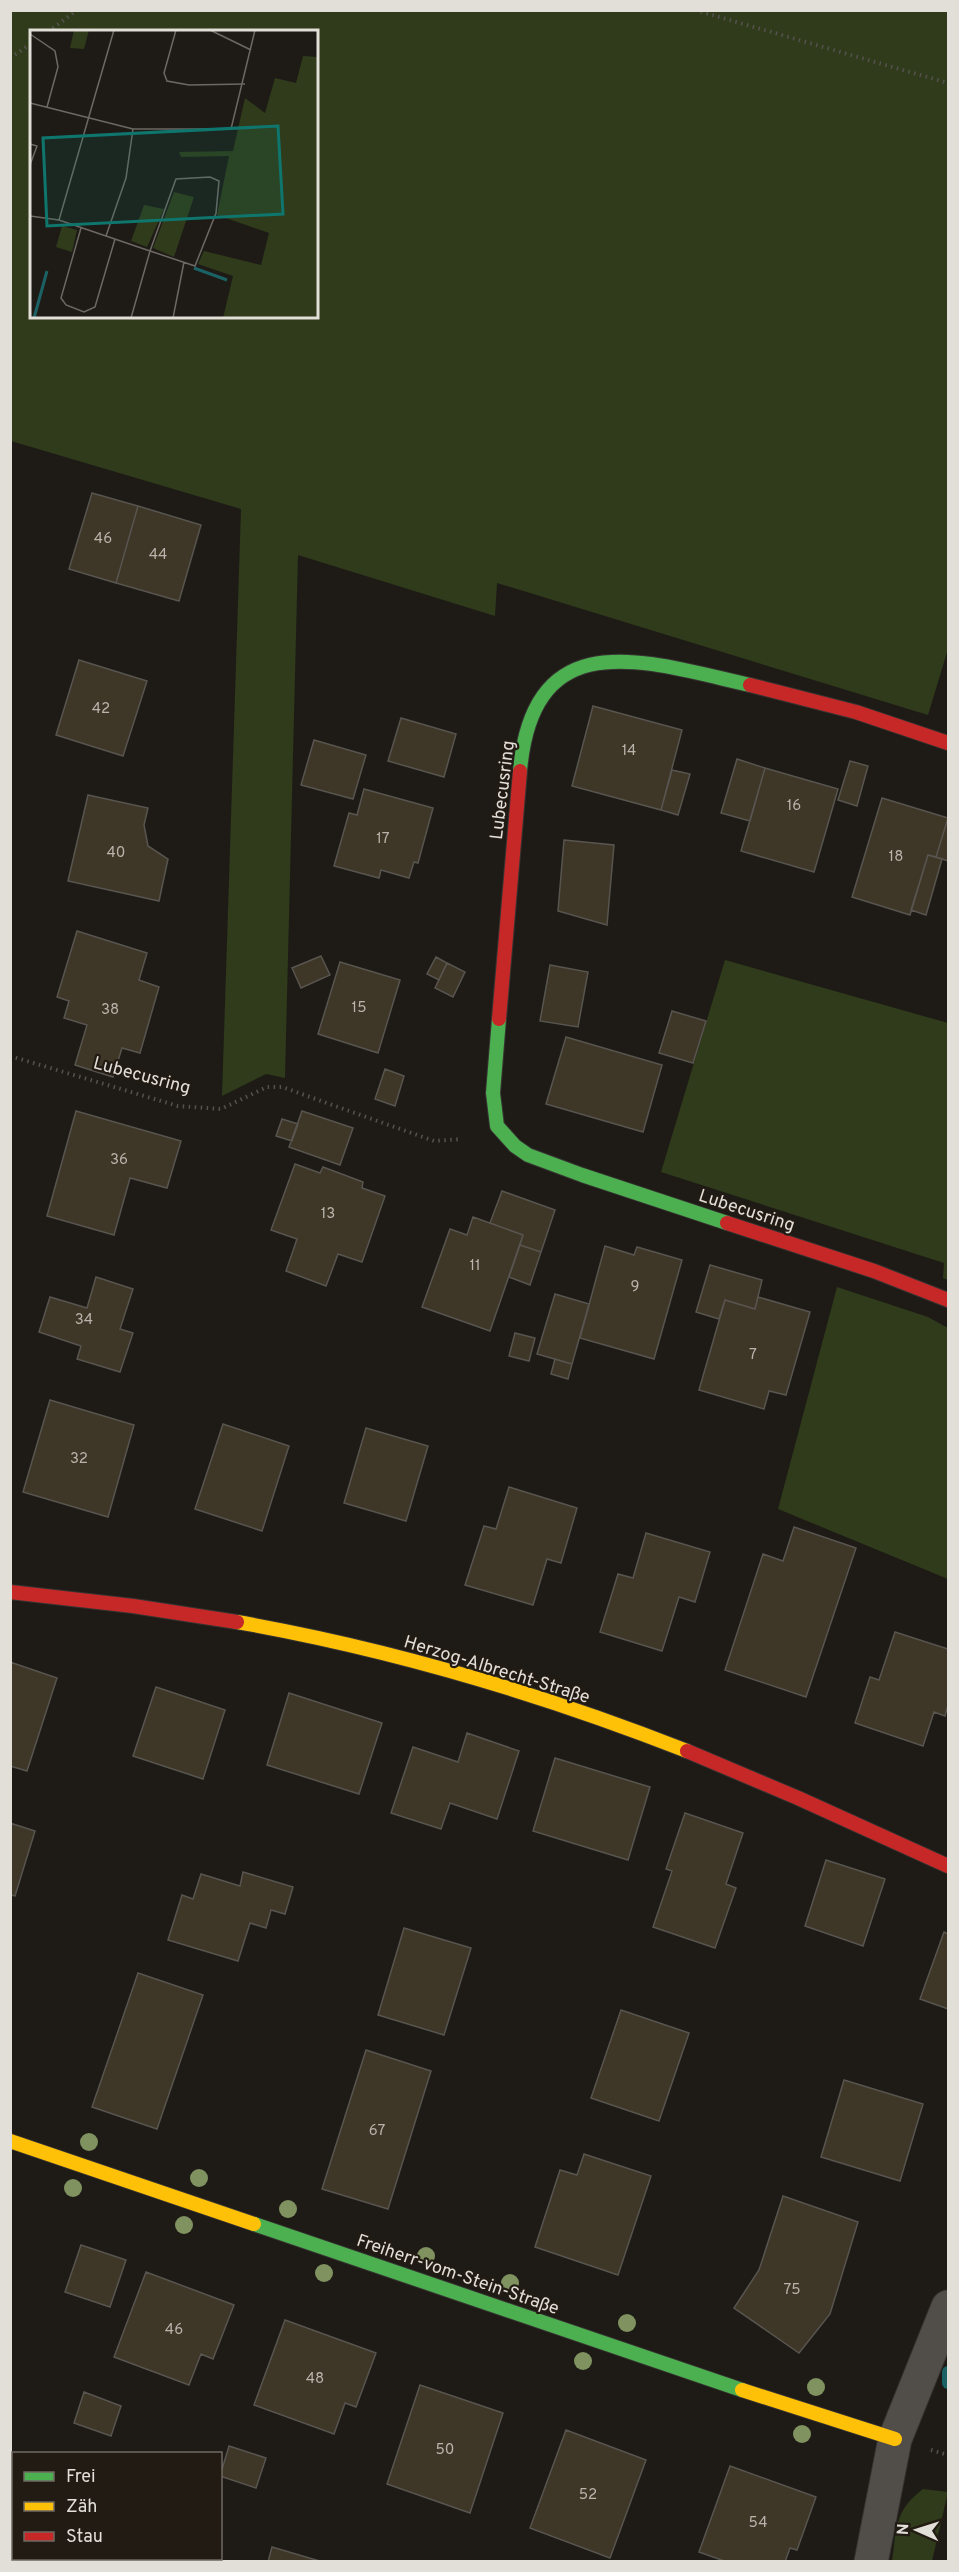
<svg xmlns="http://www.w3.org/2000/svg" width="959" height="2572" viewBox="0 0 959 2572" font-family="Overpass,sans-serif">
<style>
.green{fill:#2f3b1b;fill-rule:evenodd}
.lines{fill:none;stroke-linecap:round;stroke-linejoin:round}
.stream{stroke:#1b6265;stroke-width:12}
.building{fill:#3e3626;stroke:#585550;stroke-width:1.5}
.street-casing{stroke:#373432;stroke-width:35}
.fast-casing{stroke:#373432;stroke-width:16}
.slow-casing{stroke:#373432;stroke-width:16}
.jam-casing{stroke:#373432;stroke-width:16}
.path{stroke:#55524e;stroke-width:4;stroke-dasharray:1.5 4.5;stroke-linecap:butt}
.street{stroke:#514e4a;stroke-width:33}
.fast{stroke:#4caf50;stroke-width:14}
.slow{stroke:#ffc107;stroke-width:14}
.jam{stroke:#c62828;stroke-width:14}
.tree{fill:#7f925f}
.labels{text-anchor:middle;stroke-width:4.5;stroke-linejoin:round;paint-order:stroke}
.number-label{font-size:15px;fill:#b9b4ac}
.street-label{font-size:18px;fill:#e2ded8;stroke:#221b13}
.inset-river{fill:none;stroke:#1b6265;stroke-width:3}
.inset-road{fill:none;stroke:#6c6964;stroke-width:1.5}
.view{fill:#0f766e;fill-opacity:0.15;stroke:#0f766e;stroke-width:3}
.inset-edge{fill:none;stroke:#e2ded8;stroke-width:3}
</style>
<rect width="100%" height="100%" fill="#1e1b16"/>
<path class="green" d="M10,11H948V649L928,715L497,583L495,616L298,555L285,1078L266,1074L222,1096L241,509L11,441ZM32,32H316V316H32Z
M725,960L948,1023V1280L943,1278L944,1263L661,1172Z
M837,1287L928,1317L948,1328V1579L778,1509Z
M923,2489L948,2492L932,2561H892C897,2528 894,2511 923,2489Z"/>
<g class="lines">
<path class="stream" d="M948,2372V2383"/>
</g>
<path class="building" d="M92,493L138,506L116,583L69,569Z
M138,506L201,525L179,601L116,583Z
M79,660L147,681L123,756L56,735Z
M593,706L682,730L661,810L572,786Z
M401,718L456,734L444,777L388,761Z
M314,740L366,755L353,799L301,785Z
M737,759L765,768L750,821L721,813Z
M850,761L868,766L857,806L838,800Z
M765,768L838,789L814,872L741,851Z
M672,770L690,774L678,815L661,810Z
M364,789L433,808L418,863L414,862L409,878L381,870L379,878L334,866L349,813L357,815Z
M88,795L148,808L144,825L148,846L168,859L159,901L68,881Z
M882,798L948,818L936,857L928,855L910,915L852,897Z
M948,818V861L936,857Z
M564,840L614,845L607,925L558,911Z
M928,855L942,859L926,915L911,910Z
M77,931L147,953L139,980L159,987L140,1053L122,1048L113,1077L75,1065L87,1025L64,1018L69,1001L57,997Z
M321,956L330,975L301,988L292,968Z
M436,957L447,963L439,980L427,974Z
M340,962L400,980L378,1053L318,1034Z
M447,963L465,972L453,997L435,988Z
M550,965L588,972L578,1027L540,1021Z
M672,1011L706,1021L693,1063L659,1053Z
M566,1037L662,1065L643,1132L546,1104Z
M385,1069L404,1076L395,1106L375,1099Z
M76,1111L181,1141L167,1188L130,1178L114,1235L47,1216Z
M302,1111L353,1128L340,1165L289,1147Z
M282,1119L298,1124L292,1141L276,1136Z
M295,1164L320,1173L323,1167L363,1182L362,1188L385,1196L362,1262L338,1254L326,1286L286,1271L297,1239L271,1230Z
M502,1191L555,1210L541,1252L520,1245L523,1235L490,1223Z
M473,1217L523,1235L490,1331L422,1307L450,1229L467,1235Z
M520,1245L541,1252L530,1285L509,1277Z
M605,1246L634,1255L637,1247L682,1260L654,1359L580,1338Z
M710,1265L762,1280L755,1309L725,1300L719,1319L696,1312Z
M96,1277L133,1289L120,1329L133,1333L120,1372L77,1359L81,1346L39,1332L50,1297L87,1308Z
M555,1294L589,1304L572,1364L537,1354Z
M758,1297L810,1312L786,1395L769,1391L764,1409L699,1390L725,1300L755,1309Z
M515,1333L535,1338L529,1361L509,1356Z
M555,1359L572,1364L568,1379L551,1374Z
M50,1400L134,1425L108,1517L23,1492Z
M223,1424L289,1446L262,1531L195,1509Z
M366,1428L428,1446L406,1521L344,1503Z
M509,1487L577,1508L561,1563L547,1559L533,1605L465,1585L484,1526L496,1529Z
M794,1527L856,1548L806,1697L725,1670L763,1554L783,1561Z
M646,1533L710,1552L695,1602L679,1597L662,1651L600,1632L618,1574L633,1578Z
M895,1632L948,1649V1705L945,1716L934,1712L923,1746L855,1723L870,1677L879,1680Z
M10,1662L57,1678L27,1771L10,1766Z
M156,1687L225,1710L203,1779L133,1756Z
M289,1693L382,1723L359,1794L267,1765Z
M467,1733L519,1751L497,1819L450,1803L441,1829L391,1813L413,1747L458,1762Z
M555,1758L650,1787L628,1860L533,1831Z
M685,1813L743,1833L726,1884L736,1888L715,1948L653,1927L672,1871L666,1869Z
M10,1823L35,1831L15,1896L10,1895Z
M826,1860L885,1879L863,1946L805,1926Z
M243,1872L293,1887L285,1914L271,1910L266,1928L250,1923L238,1961L168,1940L182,1895L193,1899L201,1874L240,1886Z
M404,1928L471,1948L444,2035L378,2015Z
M944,1932L948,1934V2009L920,1999Z
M138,1973L203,1995L157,2129L92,2107Z
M621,2010L689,2033L659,2121L591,2098Z
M366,2050L431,2071L388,2209L322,2189Z
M844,2080L923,2104L900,2181L821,2157Z
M584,2154L651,2176L618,2275L535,2247L560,2170L577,2175Z
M783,2196L858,2222L830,2314L799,2353L734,2308L759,2270Z
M81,2245L126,2260L110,2307L65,2292Z
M146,2272L234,2305L213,2359L201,2354L189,2385L114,2357Z
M285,2320L376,2353L356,2407L345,2403L334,2434L254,2405Z
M420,2385L503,2413L470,2513L387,2484Z
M84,2392L121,2406L111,2436L74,2423Z
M566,2430L646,2460L610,2558L530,2528Z
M229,2446L266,2458L256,2488L220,2476Z
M10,2453L14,2454V2525L10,2524Z
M730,2466L816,2497L797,2550L790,2548L785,2562H727L699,2552Z
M272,2547L323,2562H268Z
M133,2558H212V2562H133Z"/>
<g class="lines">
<defs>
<path id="street" d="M871,2562L895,2439L948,2307"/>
<path id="fast" d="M520,771C533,620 647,662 750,685
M499,1019L493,1093L497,1126L515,1146L528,1155L582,1175L727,1223
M254,2224L742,2390"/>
<path id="slow" d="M237,1622C390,1649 542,1694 687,1751
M10,2141L254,2224
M742,2390L895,2439"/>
<path id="jam" d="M750,685L856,712L948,743
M499,1019L520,771
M727,1223L874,1271L948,1300
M10,1592L133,1606L237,1622
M687,1751L798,1798L948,1866"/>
</defs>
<use href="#street" class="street-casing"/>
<use href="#fast" class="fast-casing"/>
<use href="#slow" class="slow-casing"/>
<use href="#jam" class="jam-casing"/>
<path class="path" d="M695,10L948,83
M48,32L77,10
M10,58L32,43
M10,1056L178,1106L221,1109L267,1087H282L434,1141L462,1139
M931,2450L948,2455"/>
<use href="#street" class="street"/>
<use href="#fast" class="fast"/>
<use href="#slow" class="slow"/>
<use href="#jam" class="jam"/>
</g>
<g class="tree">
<circle cx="89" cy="2142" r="9"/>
<circle cx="199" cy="2178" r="9"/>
<circle cx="73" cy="2188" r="9"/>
<circle cx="288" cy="2209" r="9"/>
<circle cx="184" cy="2225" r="9"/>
<circle cx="426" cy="2256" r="9"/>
<circle cx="324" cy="2273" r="9"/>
<circle cx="510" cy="2283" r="9"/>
<circle cx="627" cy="2323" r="9"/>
<circle cx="583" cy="2361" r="9"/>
<circle cx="816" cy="2387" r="9"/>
<circle cx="802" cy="2434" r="9"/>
</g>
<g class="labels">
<g class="number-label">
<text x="103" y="543">46</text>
<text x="158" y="559">44</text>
<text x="101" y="713">42</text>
<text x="629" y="755">14</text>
<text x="794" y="810">16</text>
<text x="383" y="843">17</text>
<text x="116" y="857">40</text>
<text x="896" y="861">18</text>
<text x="359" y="1012">15</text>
<text x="110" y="1014">38</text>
<text x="119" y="1164">36</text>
<text x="328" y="1218">13</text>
<text x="475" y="1270">11</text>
<text x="635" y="1291">9</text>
<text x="84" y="1324">34</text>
<text x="753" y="1359">7</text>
<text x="79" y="1463">32</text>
<text x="377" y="2135">67</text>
<text x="792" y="2294">75</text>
<text x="174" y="2334">46</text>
<text x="315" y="2383">48</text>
<text x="445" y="2454">50</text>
<text x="588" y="2499">52</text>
<text x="758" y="2527">54</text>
</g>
<g class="street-label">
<text transform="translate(502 790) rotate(-83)" y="6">Lubecusring</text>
<text transform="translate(142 1075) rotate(15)" y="6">Lubecusring</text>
<text transform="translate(747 1210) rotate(18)" y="6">Lubecusring</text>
<text transform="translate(497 1669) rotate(17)" y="6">Herzog-Albrecht-Straße</text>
<text transform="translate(458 2274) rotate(19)" y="6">Freiherr-vom-Stein-Straße</text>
</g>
</g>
<g transform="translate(30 30)">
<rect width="288" height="288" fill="#1e1b16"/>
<path d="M44,0H59L54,19L40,18ZM273,26L288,27V288H193L203,246L168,234L174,221L231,235L239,203L187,185L199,126L151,127L149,122L203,121L215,68L235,83L245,48L266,53ZM144,162L164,167L144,227L123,218ZM114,175L134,179L117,217L101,211ZM32,196L47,200L42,222L26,217Z" fill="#2f3b1b"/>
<path class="inset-river" d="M164,238L197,250M4,288L17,241"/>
<path class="inset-road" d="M146,0L134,43L137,51L159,55L215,54M180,0L221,20M0,4L25,21L28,37L17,77M0,73L103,99H201L225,0M0,114L7,116L0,135M0,186L29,190L120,221L165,236L186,183L189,151L180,147L146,149L120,221L101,288M29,190L84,0M51,198L31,268L36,275L54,282L65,277L85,209M76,206L96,148L103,99M143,288L154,232"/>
<path class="view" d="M248,96L253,184L17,196L13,108Z"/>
<rect width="288" height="288" class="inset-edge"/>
</g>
<rect width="959" height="2572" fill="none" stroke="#e2ded8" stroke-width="24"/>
<rect x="12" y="2452" width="210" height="108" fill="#221b13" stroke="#6f6962" stroke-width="1.5"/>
<rect x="24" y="2472" width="30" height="9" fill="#4caf50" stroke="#6f6962" stroke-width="1.5"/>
<text x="66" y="2482" font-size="18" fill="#e2ded8">Frei</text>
<rect x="24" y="2502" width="30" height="9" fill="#ffc107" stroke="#6f6962" stroke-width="1.5"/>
<text x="66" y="2512" font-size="18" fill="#e2ded8">Zäh</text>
<rect x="24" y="2532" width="30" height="9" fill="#c62828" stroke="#6f6962" stroke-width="1.5"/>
<text x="66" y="2542" font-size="18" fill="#e2ded8">Stau</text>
<g transform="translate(917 2530) rotate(273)" stroke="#221b13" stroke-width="4.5" paint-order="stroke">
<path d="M0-4.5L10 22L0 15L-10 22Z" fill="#e2ded8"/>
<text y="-9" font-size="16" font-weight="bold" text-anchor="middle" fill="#e2ded8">N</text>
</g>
</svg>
